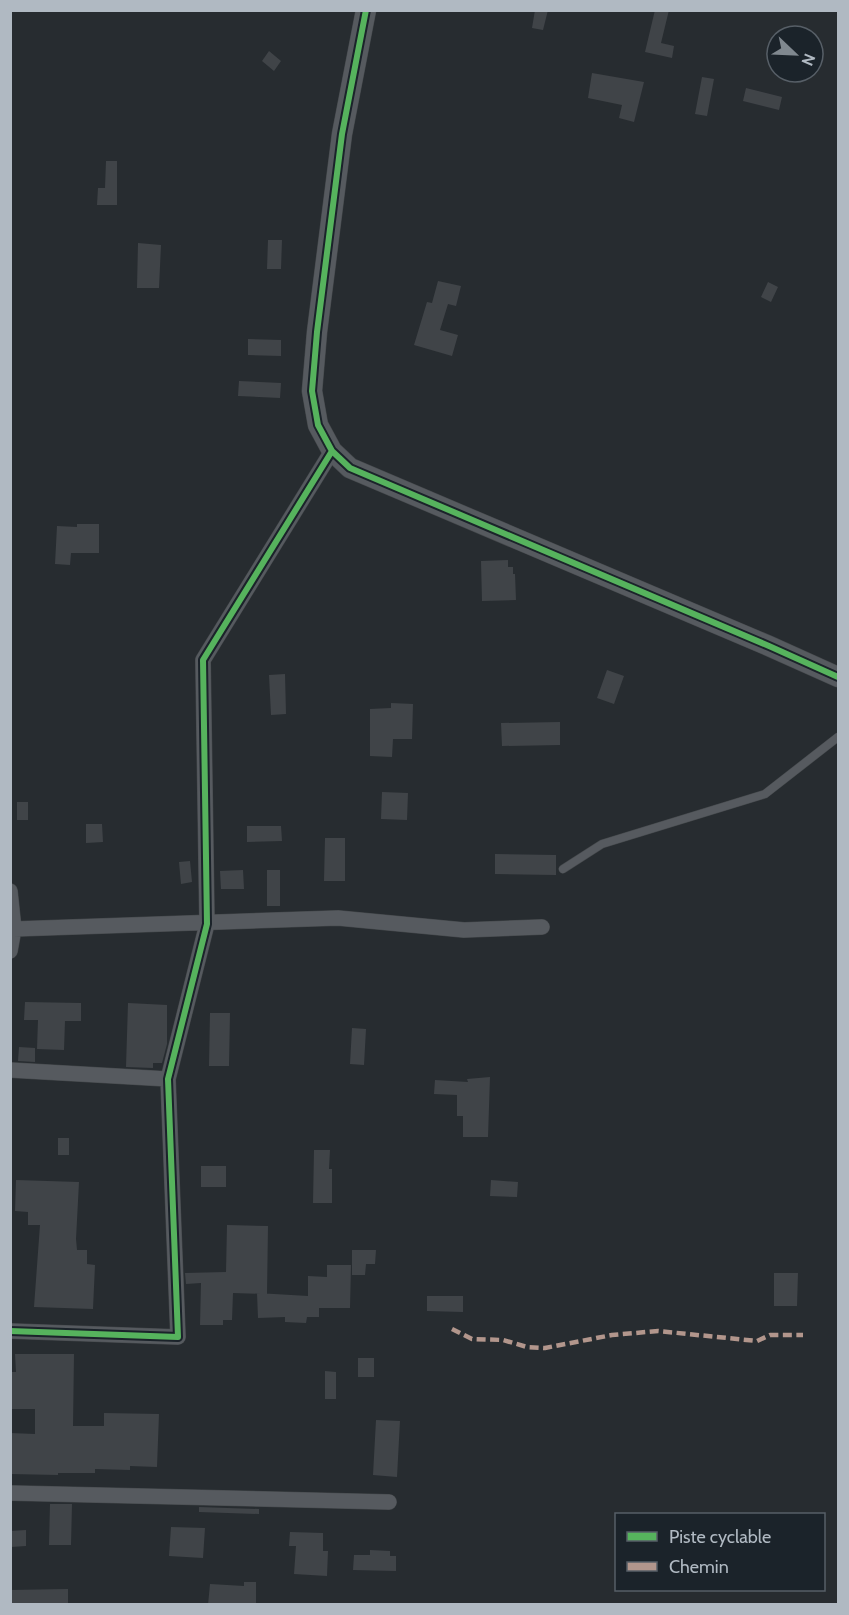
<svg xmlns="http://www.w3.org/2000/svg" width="849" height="1615" viewBox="0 0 849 1615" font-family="Cabin,sans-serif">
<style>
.building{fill:#404448}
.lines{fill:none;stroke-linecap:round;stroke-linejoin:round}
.service-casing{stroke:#44484b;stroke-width:9}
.minor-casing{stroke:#44484b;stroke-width:16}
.tertiary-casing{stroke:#44484b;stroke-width:21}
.service{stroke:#565a5f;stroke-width:8}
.minor{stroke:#565a5f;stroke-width:15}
.tertiary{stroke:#565a5f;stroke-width:20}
.quiet{stroke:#b2968c;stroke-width:4.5;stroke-dasharray:9 4.5;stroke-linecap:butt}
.cycleway-casing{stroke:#1b232a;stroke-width:10}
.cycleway{stroke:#56b35d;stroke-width:6}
</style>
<rect width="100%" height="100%" fill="#272c30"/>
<path class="building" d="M535,10H548L543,30L532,28Z
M655,10H669L661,43L674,46L672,58L645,52Z
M269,51L281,61L274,71L262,61Z
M592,73L644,82L634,122L619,118L622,105L588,98Z
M702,77L714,79L707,116L695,114Z
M746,88L782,97L779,110L743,101Z
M106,161H117V205H97L98,188H105Z
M268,240H282L281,269H267Z
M138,243L161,245L159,288H137Z
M438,281L461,286L456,306L448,304L440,330L458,335L452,356L414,345L427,302L432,303Z
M768,282L778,287L771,302L761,297Z
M248,339L281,340V356L248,355Z
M239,381L281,383L280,398L238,396Z
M77,524H99V553H71L70,565L55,564L57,526L77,527Z
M508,560V567H513V574H515L516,600L482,601L481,561Z
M607,670L624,676L614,704L597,698Z
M285,674L286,714L271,715L269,675Z
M391,703L413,704L412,739H393L392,757L370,756V709L391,708Z
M560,722V745L502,746L501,723Z
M382,792L408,793L407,820L381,819Z
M17,802H28V820H17Z
M86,824H102L103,842L86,843Z
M247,826H281L282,841L247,842Z
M325,838H345V881H324Z
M495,854L556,855V875L495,874Z
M190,861L192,882L181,884L179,862Z
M243,870L244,889H221L220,871Z
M267,870H280V906H267Z
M25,1002L81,1003V1021H65L64,1050L37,1049L38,1020H24Z
M128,1003L167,1005V1044L162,1063H153V1068L126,1067Z
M210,1013H230L229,1066H209Z
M352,1028L366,1029L364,1065L350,1064Z
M19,1047L35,1048V1062L18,1061Z
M490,1077L488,1137H463V1116H457V1095L434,1094L435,1080L468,1082L467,1079Z
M58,1138H69V1155H58Z
M314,1150H330L329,1169H332V1203H313Z
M201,1166H226V1187H201Z
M16,1180L79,1182L76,1239L77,1250H87V1264L95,1265L93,1309L34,1307L40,1225H28V1212L15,1211Z
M491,1180L518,1182L517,1197L490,1196Z
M227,1225L268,1226L267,1294L233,1293L232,1320H223V1325H200L201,1283L186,1284L185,1273L226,1272Z
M352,1250H376L375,1264H366L365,1275H352Z
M327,1265H351L350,1308H319V1317H307L306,1323L285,1322V1317L258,1318L257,1293L308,1296V1276L327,1277Z
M774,1273H798L797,1306H774Z
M427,1296H463V1312L427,1311Z
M15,1354H74L73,1426H104V1413L159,1414L157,1467L130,1466V1470L95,1469V1473H58V1475L10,1474V1433L35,1434V1409H10V1372H16Z
M358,1358H374V1377H358Z
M325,1371L336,1372V1399H325Z
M376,1420L400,1421L397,1477L373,1475Z
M50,1504H72L71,1545H49Z
M199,1507L259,1509V1514L199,1512Z
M171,1527L205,1528L203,1558L169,1556Z
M26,1530V1546L11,1547L10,1531Z
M290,1532L323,1533V1551H328L327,1576L294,1574L296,1546H289Z
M370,1550L390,1551V1556H396V1571L353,1570L354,1555H370Z
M244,1582H256V1605H208L210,1584L244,1586Z
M68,1589V1605H10V1590Z"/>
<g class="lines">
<defs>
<path id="service" d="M563,869L602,844L765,794L838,737"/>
<path id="minor" d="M10,891L14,929L10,951
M14,929L338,918L464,930L542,927
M10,1070L168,1079
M10,1331L178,1337L168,1079L207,924L203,660L332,451
M10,1493L389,1502"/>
<path id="tertiary" d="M366,10L342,134L317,332L312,391L318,425L332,451L350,468L769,646L838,677"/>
</defs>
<use href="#service" class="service-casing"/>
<use href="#minor" class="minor-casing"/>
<use href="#tertiary" class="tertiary-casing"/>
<use href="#service" class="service"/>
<use href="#minor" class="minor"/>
<use href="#tertiary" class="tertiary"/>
<path class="quiet" d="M452,1329L472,1339L503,1340L527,1347L545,1348L612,1335L658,1331L757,1341L770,1335H803"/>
<defs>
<path id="cycleway" d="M366,10L342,134L317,332L312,391L318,425L332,451L350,468L769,646L838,677
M10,1331L178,1337L168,1079L207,924L203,660L332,451"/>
</defs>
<use href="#cycleway" class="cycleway-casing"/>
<use href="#cycleway" class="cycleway"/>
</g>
<rect width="849" height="1615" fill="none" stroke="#b0b9c2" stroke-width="24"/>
<rect x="615" y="1513" width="210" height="78" fill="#1b232a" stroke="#575f67" stroke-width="1.5"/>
<rect x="627" y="1532" width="30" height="9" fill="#56b35d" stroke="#575f67" stroke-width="1.5"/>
<text x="669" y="1543" font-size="18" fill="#b0b9c2">Piste cyclable</text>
<rect x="627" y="1562" width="30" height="9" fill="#b2968c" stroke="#575f67" stroke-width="1.5"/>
<text x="669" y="1573" font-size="18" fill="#b0b9c2">Chemin</text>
<g transform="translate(795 54) rotate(113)"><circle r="28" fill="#1b232a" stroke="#575f67" stroke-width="1.5"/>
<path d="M0-4.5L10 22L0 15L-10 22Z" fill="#80888f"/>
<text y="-9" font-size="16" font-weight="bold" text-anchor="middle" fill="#b0b9c2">N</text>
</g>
</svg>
